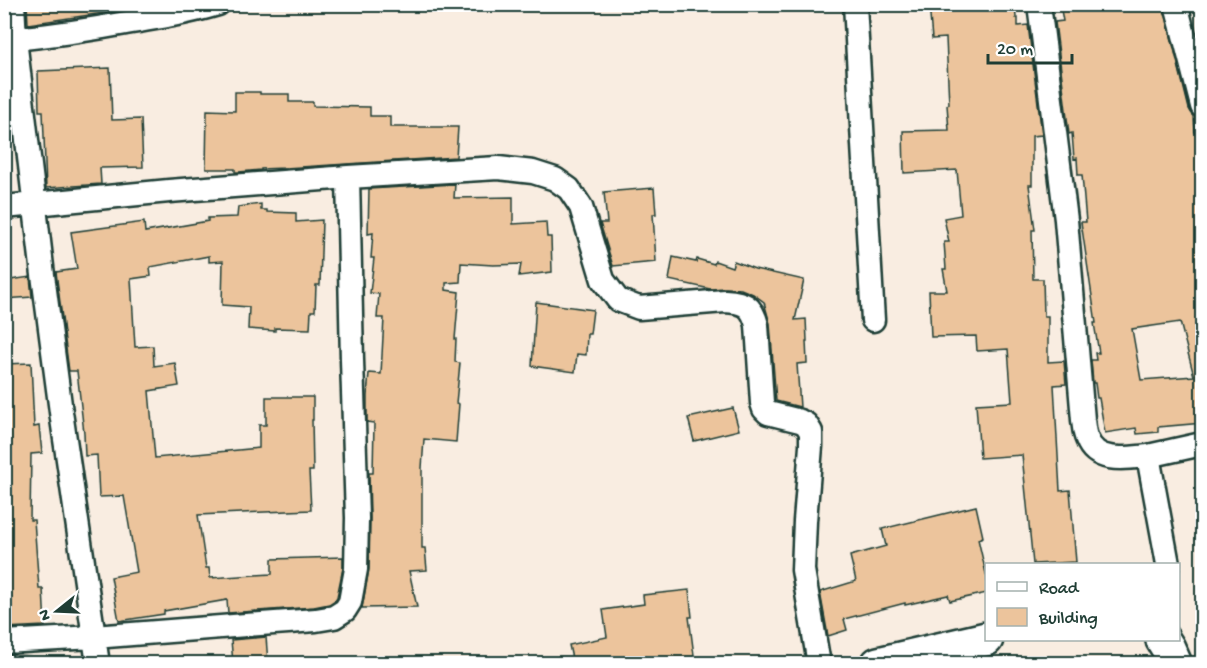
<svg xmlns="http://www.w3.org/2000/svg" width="1207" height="668" viewBox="0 0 1207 668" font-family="'Gochi Hand',sans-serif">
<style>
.building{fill:#ecc49c;stroke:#1f3d34;stroke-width:1.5;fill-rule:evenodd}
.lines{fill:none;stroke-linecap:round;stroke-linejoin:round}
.minor-casing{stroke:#1f3d34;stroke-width:27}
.trunk-casing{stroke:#1f3d34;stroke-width:38}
.minor{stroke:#fff;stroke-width:22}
.trunk{stroke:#fff;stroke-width:33}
</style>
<rect width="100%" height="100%" fill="#f9ede1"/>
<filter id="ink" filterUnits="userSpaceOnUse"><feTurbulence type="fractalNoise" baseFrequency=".0167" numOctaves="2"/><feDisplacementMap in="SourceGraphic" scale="12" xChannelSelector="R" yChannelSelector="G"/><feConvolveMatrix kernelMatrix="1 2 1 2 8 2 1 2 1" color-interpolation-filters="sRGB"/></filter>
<g filter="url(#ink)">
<path class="building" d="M27,4H117V11L28,24Z
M929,4H1015L1016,18H1018V26L1028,25L1042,135L1032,136V185H1029L1035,230H1032L1033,279H1043L1044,316H1048V362L1064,361L1066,384L1054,385L1060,491L1070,490L1076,562L1033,564L1022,455L980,458L976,404L1012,402L1008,349L977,351L976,336L931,337L929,291H947L943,269H946L944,242H949L944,218L961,215L957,170L904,173L903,131L949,130L947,105L949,104L946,38L932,39Z
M1060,4H1163L1189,109L1194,116L1195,132H1201L1203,151V423L1158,427V432L1137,434L1136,428L1105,433L1099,398H1097L1095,383H1093L1091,360H1096L1095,353H1099L1094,323H1096L1081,222H1086L1082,175H1078L1077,158L1074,159L1072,133L1069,134L1055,22L1063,21ZM1180,322L1194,376L1141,380L1132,329Z
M110,68L112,120L141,119L143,167L100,168L101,184L46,188L43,111H39L38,71Z
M235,92H260V94H289V102H313V106L370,107V116H390V127H458L456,157L285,168L261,169V170L239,172H235V169H206L207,110L235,111Z
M455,184L454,198L513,197V224L546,222L547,237H551L552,272L519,276L521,264L493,265L461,263L460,282L446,283V290L459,292L455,339H456L455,362L460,363L456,403L459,404L456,442L424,439L422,468V548H425L427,570L409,571L417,607L362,608L369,569L370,518L369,473H373L374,423L367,422V396L369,373L381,374L384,318H377L379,294L370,293L374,258H371L373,233L368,234L369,189Z
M654,188L656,214H653L656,262L613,266L600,223H607L604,192Z
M261,204V210H267V212L296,213V222L322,220L320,285H316L315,311H311L310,329L275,328V331L248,329L249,307L222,305L223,261L209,262V256L150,267L151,276L131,279L135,347L153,346L154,366L175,363L179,386L149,391L155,458L259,448V425H266V397H313V420H312L313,471H309L311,510L198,515L206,568H209L210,578L272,574V559L343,557V568L337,597L335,600L329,604L314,607L228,613L227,600L164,611V614L119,621L111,577L137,572L124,496L99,497L97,455L85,456L84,433L77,371H69L56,272L77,269L71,232L144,222L145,232L208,221V218L237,217L238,207Z
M673,257L696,262L697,259L714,264L715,261L732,267L734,261L755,269L804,280L795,320L806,319L807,341H806L807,363L797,364L800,407L776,401L770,324L764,302L753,294L741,289L726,288L710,289L669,280Z
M30,277L32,297L4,299V281Z
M536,302L593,310L590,334H587L586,355L577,354L575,372L532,366Z
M31,363L34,427L39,426L42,453L31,454L30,520H34L39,589H43L45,626L4,628V364Z
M733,408L739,430L694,441L688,418Z
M976,506L983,537L978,539L987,578V593L950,601L948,595L905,605V603L844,619L847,630L828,636L820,592L856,581L850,556L886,546L882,529Z
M689,590L692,617H689L695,663H573L569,645L607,637L603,610L644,604L643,595Z
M266,637L268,663H233L231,640Z"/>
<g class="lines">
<defs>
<path id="minor" d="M13,4L15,39L43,275L61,412L94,637L246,625L316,620L334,617L345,610L350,602L356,569L357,518L352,360L348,177
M855,4L873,320
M1039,4L1066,220L1083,420C1084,426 1084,433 1087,439C1096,464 1127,458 1148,456
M1176,4L1202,106
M15,39C53,35 89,30 126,23C157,18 188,13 218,4
M4,207L169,191L348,177L498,168L533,172L555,179L569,189L581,207L603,280L618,300L639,308L725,301C744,302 752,305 757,325L762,403L764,409L768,413L800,421L806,424L811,432V446L805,521L803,570L819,664
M1168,564L1148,456L1202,444
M4,642L94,637L98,664"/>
<path id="trunk" d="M1163,640L1168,648L1175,664
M878,664L986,639"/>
</defs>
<use href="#minor" class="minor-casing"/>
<use href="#trunk" class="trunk-casing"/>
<use href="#minor" class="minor"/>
<use href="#trunk" class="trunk"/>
</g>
</g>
<rect width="1207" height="668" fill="none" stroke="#fff" stroke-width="24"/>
<rect x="12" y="12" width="1183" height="644" fill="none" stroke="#1f3d34" stroke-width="2" filter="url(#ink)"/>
<rect x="985" y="563" width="195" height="78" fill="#ffffff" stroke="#a5b1ae" stroke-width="1.5"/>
<rect x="997" y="582" width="30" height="9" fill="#ffffff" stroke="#a5b1ae" stroke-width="1.5"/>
<text x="1039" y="593" font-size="18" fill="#1f3d34">Road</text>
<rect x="997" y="608" width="30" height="18" fill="#ecc49c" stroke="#a5b1ae" stroke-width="1.5"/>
<text x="1039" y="623" font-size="18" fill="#1f3d34">Building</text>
<g transform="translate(57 611) rotate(252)" stroke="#ffffff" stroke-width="4.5" paint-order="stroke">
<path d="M0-4.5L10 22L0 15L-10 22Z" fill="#1f3d34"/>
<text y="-9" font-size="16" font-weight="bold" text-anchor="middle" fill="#1f3d34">N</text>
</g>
<path d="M988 54v9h84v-9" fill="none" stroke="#1f3d34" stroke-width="3"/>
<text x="997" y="54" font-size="18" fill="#1f3d34" stroke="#ffffff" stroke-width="4.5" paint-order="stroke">20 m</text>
</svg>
